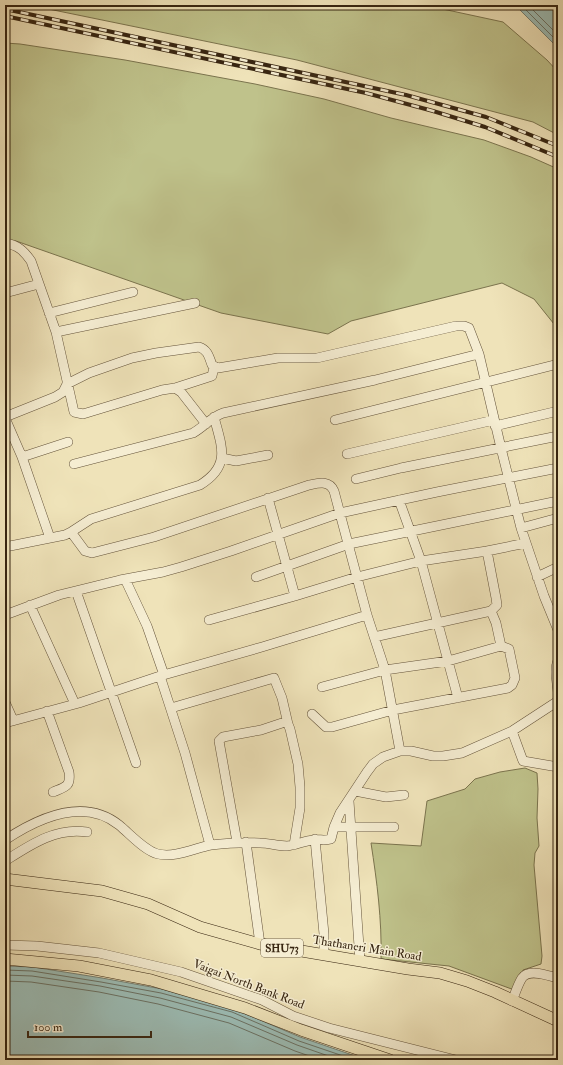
<svg xmlns="http://www.w3.org/2000/svg" width="563" height="1065" viewBox="0 0 563 1065" font-family="'IM FELL Double Pica',serif">
<style>
.green{fill:#bfc28b;stroke:#7b744e}
.water{fill:#9cbdb6;stroke:#748074}
.lines{fill:none;stroke-linecap:round;stroke-linejoin:round}
.shore{stroke:#6a7164;stroke-width:1}
.minor-casing{stroke:#65543b;stroke-width:10}
.major-casing{stroke:#372511;stroke-width:12}
.minor{stroke:#f5edd2;stroke-width:9}
.major{stroke:#efe3b9;stroke-width:11}
.rail-casing{stroke:#372511;stroke-width:4}
.rail{stroke:#f5edd2;stroke-width:2.5;stroke-dasharray:8;stroke-linecap:butt}
.labels{text-anchor:middle;stroke-width:3;stroke-linejoin:round;paint-order:stroke}
.shield{fill:#f5edd2;stroke:#70614b;stroke-width:1}
.shield-label{font-size:11px;font-weight:bold;fill:#372511}
.street-label{font-size:12px;fill:#372511;stroke:#f5edd2}
</style>
<rect width="100%" height="100%" fill="#efe3b9"/>
<filter id="stains"><feTurbulence type="fractalNoise" baseFrequency=".005" numOctaves="4"/><feColorMatrix values="0 0 0 0 .2 0 0 0 0 .09 0 0 0 0 .02 0 0 0 .5 -.17"/></filter>
<radialGradient id="worn" r=".72"><stop offset=".6" stop-color="#630" stop-opacity="0"/><stop offset="1" stop-color="#630" stop-opacity=".3"/></radialGradient>
<path class="green" d="M29,5H424L503,22L547,60L558,72V135L533,122L297,60Z
M5,43L20,44L125,60L255,84L324,99L391,118L484,140L531,157L558,169V329L534,299L502,283L351,321L328,334L221,313L16,241H5Z
M525,768L537,773L538,789L537,818L539,846L535,853L534,865L542,956L541,964L523,970L517,991L449,966L381,959C382,920 377,882 371,843L421,846L427,801L465,789L475,779L500,772Z"/>
<path class="water" d="M515,5H558V48Z
M5,966L33,967L102,978L162,989L234,1009L300,1037L367,1060H5Z"/>
<g class="lines">
<path class="shore" d="M521,5L558,42
M528,5L558,35
M5,970L32,971L101,982L161,993L232,1012L299,1041L355,1060
M5,975L32,976L100,986L160,998L231,1017L297,1045L340,1060
M5,981L31,982L99,992L158,1004L229,1023L295,1051L321,1060"/>
<defs>
<path id="minor" d="M5,243C18,245 24,251 31,261L56,332L74,412L83,414L162,390L175,388L181,392L206,424
M5,293L39,284
M49,313L133,292
M56,332L195,303
M175,388L212,376L214,367
M5,417L55,397L63,392L67,384L89,373L132,358L156,353L199,347C208,350 209,357 212,365L218,368L278,358H317L456,326H464L469,328L479,354L501,448L521,528L544,596L558,630
M5,418L22,457L50,538
M335,420L558,364
M495,426L558,411
M347,454L494,420
M22,457L68,442
M222,458L236,461L268,455
M74,464L193,433C204,427 211,417 223,413L375,380L479,354
M356,479L401,468L558,436
M268,498L295,596
M399,500L421,561L458,698
M521,528L558,518
M71,532L91,519L200,485C231,466 222,447 214,417
M5,547L65,535L71,532L85,551L92,553L154,537L309,485C319,483 329,480 334,491L367,615L385,670L400,751
M256,577L349,544L558,501
M537,577L558,567
M125,579L147,626L164,675
M76,591L136,763
M30,605L75,704
M491,611L496,623L501,646
M5,615L59,595L120,580L163,572L181,567L231,551L340,513L437,492L558,468
M209,620L295,596L357,577L421,561L487,551
M374,637L491,611L497,605L496,598L487,551L526,543
M558,660C554,670 557,681 558,692
M160,676L185,753L210,845
M5,702L13,720
M171,708L274,678L282,698L288,724
M47,711L69,772C71,787 65,787 53,792
M312,714L326,727H332L393,710L508,688L512,685L515,678L509,649L501,646L448,661L385,670L322,687
M5,723L79,703L160,676L262,647L367,615
M512,731L523,761L558,767
M355,791L386,797L404,795
M349,801L360,961
M334,827H394
M315,839L324,934V954
M5,840C38,818 84,797 119,825C130,834 145,851 158,854C175,858 195,848 211,845C228,843 243,842 260,843C269,843 278,846 287,846C296,845 304,841 313,840C319,839 325,841 331,839L334,827L340,813L367,772L373,764L383,757L400,751H411L433,756H443L462,753L512,731L558,701
M237,842L219,741L223,737L261,730L285,722L288,724L290,729L298,764L300,787V808L294,845
M246,842L260,944
M5,861C30,845 56,827 87,832
M5,945L37,946L99,953L181,972L262,1000L293,1016L329,1028L456,1060
M512,1001C515,994 518,984 522,978C529,968 549,976 558,978"/>
<path id="major" d="M5,879L102,891L148,904L200,927L260,944L408,969L440,973L467,981L495,992L558,1021
M5,959L79,966L151,980L245,1008L301,1030L390,1060"/>
</defs>
<use href="#minor" class="minor-casing"/>
<use href="#major" class="major-casing"/>
<use href="#minor" class="minor"/>
<use href="#major" class="major"/>
<defs>
<path id="rail" d="M5,9L406,95L486,117L558,146
M5,16L366,93L433,111L485,127L558,157"/>
</defs>
<use href="#rail" class="rail-casing"/>
<use href="#rail" class="rail"/>
</g>
<g class="labels">
<rect class="shield" x="261" y="939" width="42" height="18" rx="3"/>
<g class="shield-label">
<text x="282" y="952">SHU73</text>
</g>
<g class="street-label">
<text transform="translate(367 948) rotate(9)" y="4">Thathaneri Main Road</text>
<text transform="translate(249 984) rotate(21)" y="4">Vaigai North Bank Road</text>
</g>
</g>
<rect width="563" height="1065" fill="none" stroke="#efe3b9" stroke-width="20"/>
<rect x="6" y="6" width="551" height="1053" fill="none" stroke="#372511" stroke-width="2"/>
<rect x="10" y="10" width="543" height="1045" fill="none" stroke="#372511"/>
<path d="M28 1031v6h123v-6" fill="none" stroke="#372511" stroke-width="2"/>
<text x="34" y="1031" font-size="12" fill="#372511" stroke="#f5edd2" stroke-width="3" paint-order="stroke">100 m</text>
<rect width="100%" height="100%" filter="url(#stains)"/>
<rect width="100%" height="100%" fill="url(#worn)"/>
</svg>
